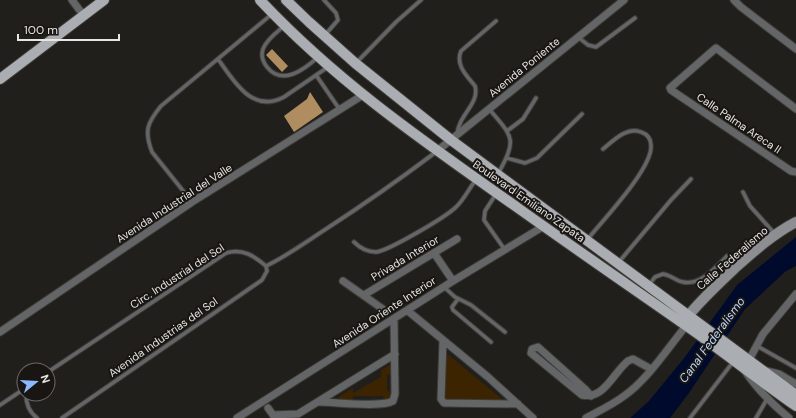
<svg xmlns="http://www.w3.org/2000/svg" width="796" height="418" viewBox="0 0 796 418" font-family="'DM Sans',sans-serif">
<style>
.green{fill:#3c2400}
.water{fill:#000a2c}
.building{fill:#af8d60}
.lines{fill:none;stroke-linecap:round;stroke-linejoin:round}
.lane-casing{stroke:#3d3b37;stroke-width:5.5}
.street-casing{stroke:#3d3b37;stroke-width:9}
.secondary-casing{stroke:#3d3b37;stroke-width:12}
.primary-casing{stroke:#3d3b37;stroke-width:12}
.lane{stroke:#646567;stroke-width:3.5}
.street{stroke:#646567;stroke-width:7}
.secondary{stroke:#8c8e91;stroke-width:10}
.primary{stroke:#aaadb1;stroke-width:10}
.labels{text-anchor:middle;stroke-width:4;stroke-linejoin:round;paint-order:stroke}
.street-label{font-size:11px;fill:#e7e6e3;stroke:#181512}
.water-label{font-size:12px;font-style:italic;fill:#bbd5fc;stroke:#181512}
</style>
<rect width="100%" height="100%" fill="#211f1b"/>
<path class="green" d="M446,353L503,400H446Z
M392,364V376L387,374V390L392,393V401H381L384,396H354L351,401H340L339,399L340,396L353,388V393L381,377V370Z"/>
<path class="water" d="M796,237V266L786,271L745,309L689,393L670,418H630L649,401L685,357L737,285Z"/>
<path class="building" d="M272,49L288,66L282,72L266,55Z
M310,92L323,112L294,132L284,116L307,99Z"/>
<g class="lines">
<defs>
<path id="lane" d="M324,0L336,13L338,20L325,35
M284,26C277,32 266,40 263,49C261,55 263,62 267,67C282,86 304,70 318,57
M578,37L588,45L596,47L635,18
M218,59C234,81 252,114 284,97L328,67
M356,63L396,22L421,0
M316,75L340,110
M489,109C514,138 517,139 498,174
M507,131L523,119L536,98
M457,135C458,115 480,104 475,86C467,76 455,65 461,51L496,21
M507,158L525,163L537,158L582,114
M743,192L750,206L775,234
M496,194L485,211L484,220L505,250
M192,202L152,152C144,131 147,123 161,106L272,14
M587,240C602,221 652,169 651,146C651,139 647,134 641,132C627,126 613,141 603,149
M354,242C360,248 366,252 376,252C388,251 446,217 456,207C464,200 469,188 476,180
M618,263L671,200L691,179
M266,266C287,256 306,242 326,229C363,205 400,179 436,152
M649,285L655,277L663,274C671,275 676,281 683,282C700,286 716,267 727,256
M444,287L455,297L471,305L505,332
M458,299L452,307L453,310L491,342
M757,346L796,368
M48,372L226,253C243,248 254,256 266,266
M26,394C26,404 29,412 37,418
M0,405L24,389
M62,418L262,280L267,271L266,266
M690,418L733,362
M756,418L767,399"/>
<path id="street" d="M72,0L84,16
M734,0L741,7L796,49
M796,109L716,48L670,88L671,90L791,171L796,172
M437,151L624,0
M434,253L453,281
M343,281L387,312
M364,295L457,239
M408,311L488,377L533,418
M0,332L192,202L363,95
M443,340L441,399L444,403L518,404
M749,360L763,334L796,294
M745,371C757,389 772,404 789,418
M767,371L779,374L796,384
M591,396L585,389L538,347L532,349L531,353L582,395C604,400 613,373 628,361L633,359L651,369
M319,402C335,402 381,408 393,401L395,394L394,319
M268,408L273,415L298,414L395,354
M237,418L453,281L544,226
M586,418C599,411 612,405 624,396C648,379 667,349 686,326"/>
<path id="secondary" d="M688,316C702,299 718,284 734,269C753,252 773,234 796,222"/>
<path id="primary" d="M260,0C338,83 426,143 518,208C577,250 638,292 698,334C731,358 763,383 796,406
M286,0L309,22L355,63L451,140L796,395
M0,79L104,0"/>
</defs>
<use href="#lane" class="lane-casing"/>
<use href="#street" class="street-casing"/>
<use href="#secondary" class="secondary-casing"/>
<use href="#primary" class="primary-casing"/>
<use href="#lane" class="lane"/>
<use href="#street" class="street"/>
<use href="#secondary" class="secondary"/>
<use href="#primary" class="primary"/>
</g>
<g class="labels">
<g class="street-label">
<text transform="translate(524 67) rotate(-39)" y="4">Avenida Poniente</text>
<text transform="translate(739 123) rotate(34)" y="4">Calle Palma Areca II</text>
<text transform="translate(529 201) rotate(35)" y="4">Boulevard Emiliano Zapata</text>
<text transform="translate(174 203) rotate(-33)" y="4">Avenida Industrial del Valle</text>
<text transform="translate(405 258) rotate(-31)" y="4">Privada Interior</text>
<text transform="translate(732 258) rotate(-41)" y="4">Calle Federalismo</text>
<text transform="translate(177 276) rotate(-33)" y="4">Circ. Industrial del Sol</text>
<text transform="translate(384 312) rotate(-33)" y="4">Avenida Oriente Interior</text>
<text transform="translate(163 337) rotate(-35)" y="4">Avenida Industrias del Sol</text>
</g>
<g class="water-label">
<text transform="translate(712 340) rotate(-54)" y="4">Canal Federalismo</text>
</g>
</g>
<g transform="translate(36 382) rotate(72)"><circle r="19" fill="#181512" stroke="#6b6966"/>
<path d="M0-3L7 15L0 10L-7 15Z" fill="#8db9fc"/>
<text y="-6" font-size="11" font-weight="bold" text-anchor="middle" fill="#e7e6e3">N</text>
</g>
<path d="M18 34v6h101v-6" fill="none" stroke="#e7e6e3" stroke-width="2"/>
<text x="24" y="34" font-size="12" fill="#e7e6e3" stroke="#181512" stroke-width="3" paint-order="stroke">100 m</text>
</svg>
